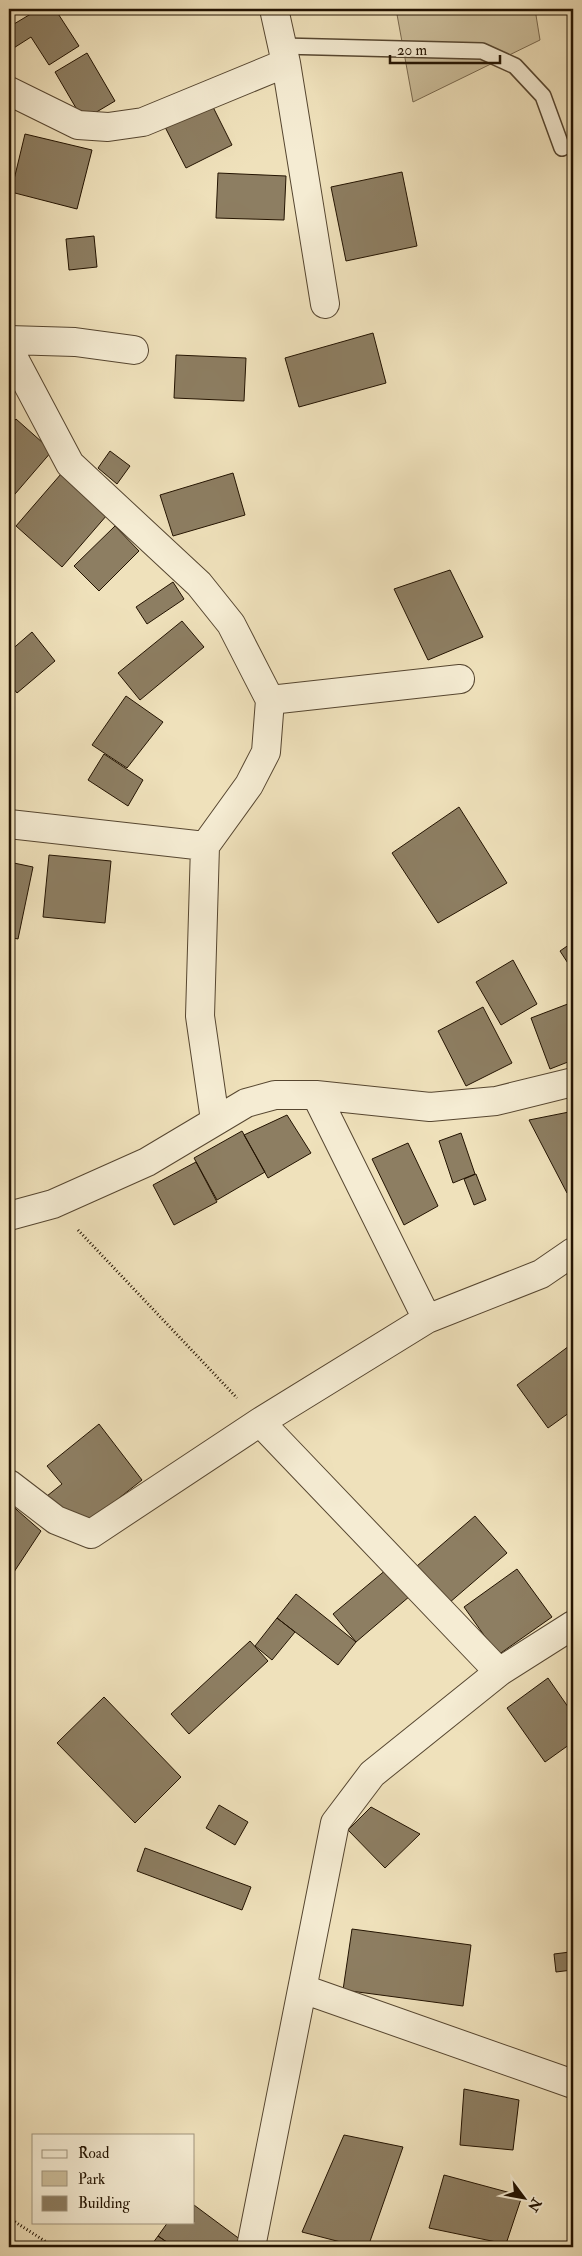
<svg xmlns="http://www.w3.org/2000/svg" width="582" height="2256" viewBox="0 0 582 2256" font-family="'IM FELL Double Pica',serif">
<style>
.green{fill:#ccbe9b;stroke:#78684e}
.building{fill:#8d7e62;stroke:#231301}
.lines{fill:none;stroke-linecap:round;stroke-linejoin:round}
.lane-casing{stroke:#564630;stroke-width:18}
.street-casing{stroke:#564630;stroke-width:30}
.path{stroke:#231301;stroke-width:3;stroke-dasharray:1 2.5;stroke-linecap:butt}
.lane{stroke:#f5ecd3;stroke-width:15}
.street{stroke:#f5ecd3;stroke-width:28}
</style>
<rect width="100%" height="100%" fill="#efe1bb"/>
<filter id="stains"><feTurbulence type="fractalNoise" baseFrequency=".004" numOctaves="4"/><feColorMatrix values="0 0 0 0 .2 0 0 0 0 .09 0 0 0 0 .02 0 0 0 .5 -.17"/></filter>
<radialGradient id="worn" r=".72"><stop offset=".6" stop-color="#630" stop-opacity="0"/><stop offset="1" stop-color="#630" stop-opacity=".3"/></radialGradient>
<path class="green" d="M396,9H535L540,40L413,102Z"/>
<path class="building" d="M39,9H55L79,46L49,65L31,37L9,51V27Z
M87,53L115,101L83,120L55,72Z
M211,103L232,145L186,168L165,127Z
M25,134L92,150L77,209L11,192Z
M402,172L417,246L346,261L331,187Z
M218,173L286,176L284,220L216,218Z
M94,236L97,267L69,270L66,239Z
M373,333L386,383L299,407L285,358Z
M176,355L246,358L244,401L174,398Z
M16,419L52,451L9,501V427Z
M110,451L130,466L117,484L98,468Z
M233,473L245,515L173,536L160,495Z
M61,474L107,515L62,567L16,526Z
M115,526L139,551L99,591L74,566Z
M450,570L483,637L428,660L394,589Z
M173,582L184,599L147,624L136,607Z
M182,621L204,647L140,700L118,673Z
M32,632L55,661L17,693L9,683V652Z
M126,696L163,722L127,768L92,745Z
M104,754L143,780L128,806L88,780Z
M459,807L507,883L438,923L392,853Z
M49,855L111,861L105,923L43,917Z
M9,862L33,867L18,939L9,937Z
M573,942V971L560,951Z
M513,960L537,1004L501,1025L476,982Z
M573,1002V1060L550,1069L531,1018Z
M483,1007L512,1063L466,1086L438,1031Z
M569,1112L573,1118V1189L567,1193L529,1120Z
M287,1115L311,1153L268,1178L244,1135Z
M242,1131L265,1172L217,1200L194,1158Z
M461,1133L475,1174L453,1183L439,1141Z
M408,1143L438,1206L404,1225L372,1159Z
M196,1162L217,1202L174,1225L153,1185Z
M476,1174L486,1200L474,1205L464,1179Z
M573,1343V1410L548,1428L517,1385Z
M99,1424L142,1480L90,1521L42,1500L62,1484L47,1466Z
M9,1503L41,1531L10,1578H9Z
M475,1516L507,1553L449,1603L417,1566Z
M387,1569L410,1596L356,1642L333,1614Z
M517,1569L552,1617L498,1655L464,1607Z
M296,1594L356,1642L338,1665L277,1618Z
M277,1618L295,1632L272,1660L255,1646Z
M250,1641L268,1661L189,1734L171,1714Z
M548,1678L573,1714V1742L545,1762L507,1708Z
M104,1697L181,1777L135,1823L57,1743Z
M219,1805L248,1822L235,1845L206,1828Z
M371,1807L420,1834L385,1868L348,1830Z
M145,1848L251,1887L242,1910L137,1871Z
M352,1929L471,1945L463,2006L343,1990Z
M570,1952L572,1970L556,1972L554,1954Z
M464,2089L519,2100L513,2150L460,2145Z
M344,2135L403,2147L368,2247H360L302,2232Z
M444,2175L522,2196L506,2244L429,2228Z
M194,2205L241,2240L236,2247H174L158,2236L168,2222H194Z
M158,2236L174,2247H150Z"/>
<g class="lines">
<defs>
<path id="lane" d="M282,46L482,51L515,66L543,96L562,148"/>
<path id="street" d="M274,9L286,63L325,304
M9,91L78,125L108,127L143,122L286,63
M9,340L75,342L134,350
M9,349L70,464L199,584L231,624L270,700L266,752L249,785L205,846
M270,700L460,679
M9,824L205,846L200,1016L215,1120
M316,1095L427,1319
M9,1216L53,1204L147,1162L246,1103L275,1095H316L430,1107L496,1101L573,1082
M260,1422L499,1672
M9,1484L56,1520L91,1534L260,1422L427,1319L541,1274L573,1252
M303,1989L573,2084
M251,2247L335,1823L372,1774L499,1672L573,1625"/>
</defs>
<use href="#lane" class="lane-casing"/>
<use href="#street" class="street-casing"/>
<path class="path" d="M78,1230L237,1398
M9,2218L54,2247"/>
<use href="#lane" class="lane"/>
<use href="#street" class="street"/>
</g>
<rect width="582" height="2256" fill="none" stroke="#efe1bb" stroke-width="30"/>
<rect x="10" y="10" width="562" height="2236" fill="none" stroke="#231301" stroke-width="2.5"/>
<rect x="15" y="15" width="552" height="2226" fill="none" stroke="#231301"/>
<rect x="32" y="2134" width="162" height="90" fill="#f5ecd3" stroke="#a1957f"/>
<rect x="42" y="2150" width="25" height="8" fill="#f5ecd3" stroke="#a1957f"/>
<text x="78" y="2158" font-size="15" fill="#231301">Road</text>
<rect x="42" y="2171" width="25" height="15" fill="#ccbe9b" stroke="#a1957f"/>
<text x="78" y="2184" font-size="15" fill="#231301">Park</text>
<rect x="42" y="2196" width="25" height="15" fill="#8d7e62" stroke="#a1957f"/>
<text x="78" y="2208" font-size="15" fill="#231301">Building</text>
<g transform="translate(524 2198) rotate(122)" stroke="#f5ecd3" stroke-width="4" paint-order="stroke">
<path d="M0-4L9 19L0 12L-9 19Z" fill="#231301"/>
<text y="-8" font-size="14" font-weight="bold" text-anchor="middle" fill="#231301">N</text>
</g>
<path d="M390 55v8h110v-8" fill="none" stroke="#231301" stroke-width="2.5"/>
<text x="397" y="55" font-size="15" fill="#231301" stroke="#f5ecd3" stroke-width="4" paint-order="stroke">20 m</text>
<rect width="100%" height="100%" filter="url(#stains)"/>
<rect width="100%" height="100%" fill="url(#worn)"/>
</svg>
